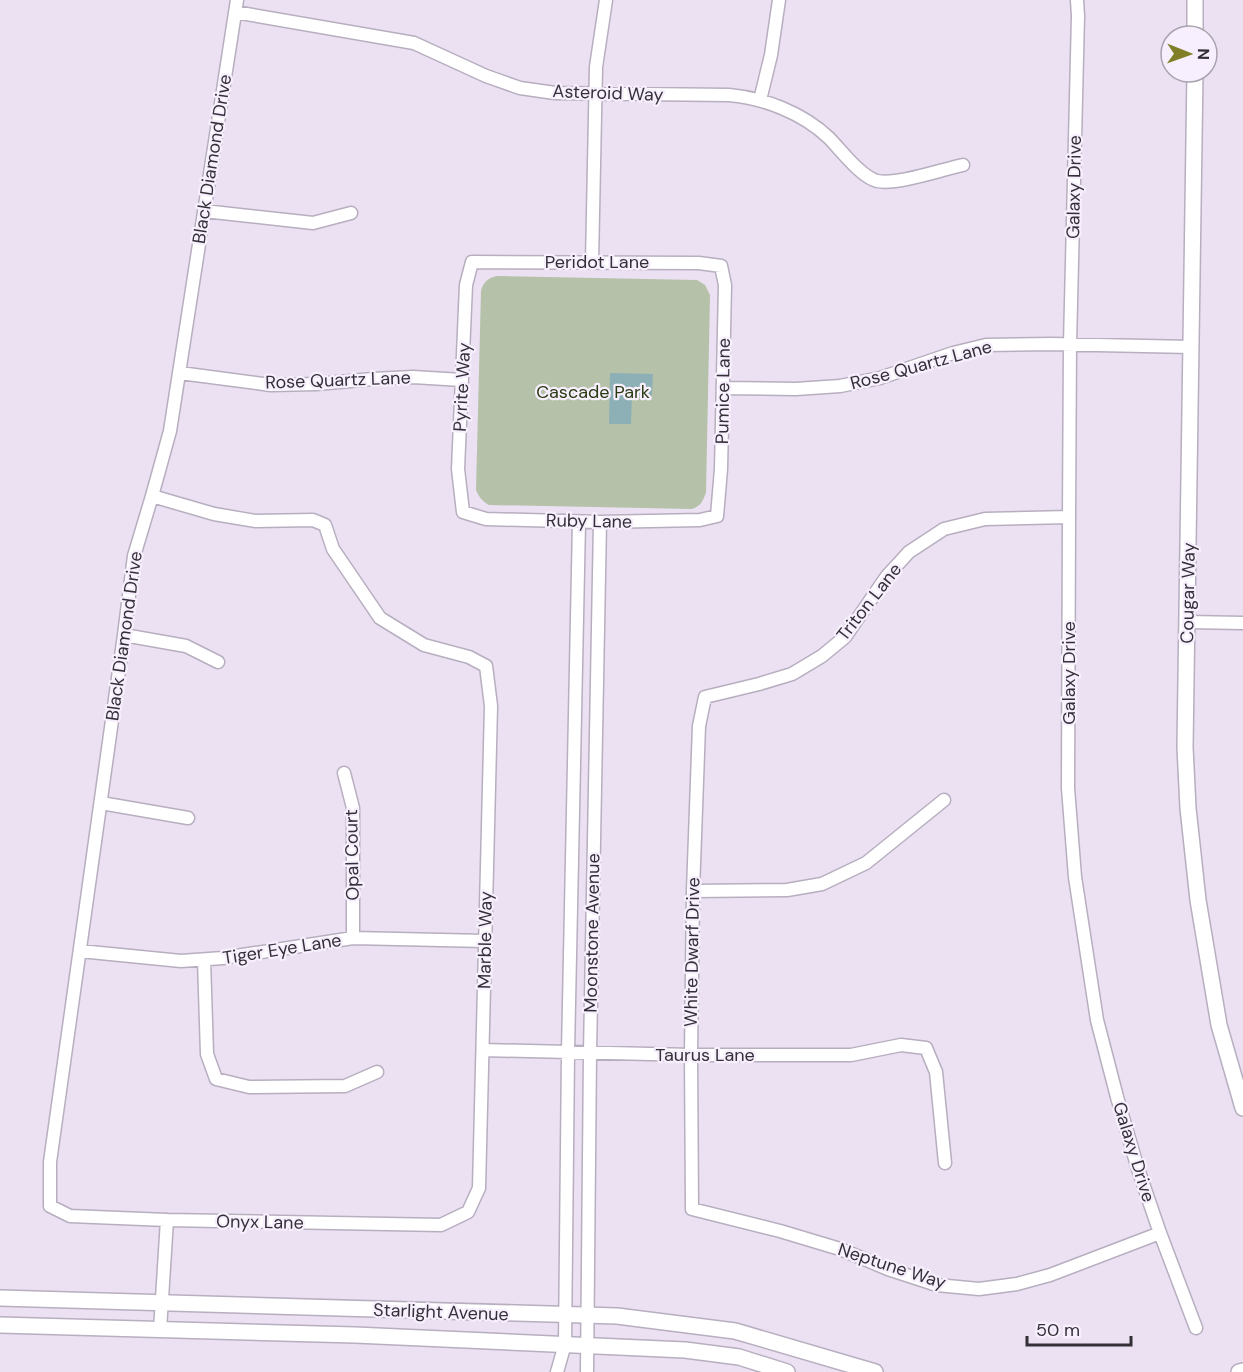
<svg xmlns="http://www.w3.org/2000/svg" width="1243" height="1372" viewBox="0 0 1243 1372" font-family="'DM Sans',sans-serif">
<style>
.green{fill:#b5c1a9}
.water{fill:#8cb0b6}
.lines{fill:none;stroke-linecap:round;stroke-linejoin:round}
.minor-casing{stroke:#b7aebf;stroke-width:15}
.tertiary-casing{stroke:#b7aebf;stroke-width:18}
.minor{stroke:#fff;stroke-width:12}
.tertiary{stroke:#fff;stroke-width:15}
.labels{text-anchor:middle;stroke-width:4.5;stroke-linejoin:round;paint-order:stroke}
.street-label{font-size:18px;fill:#343037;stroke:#f7effd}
.park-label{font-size:18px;fill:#293b10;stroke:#f7effd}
</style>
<rect width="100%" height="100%" fill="#ebe1f2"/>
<path class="green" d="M498,276L697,280L705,285L710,295L706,492C703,501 701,506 692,509L489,505C482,501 479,497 476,490L481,291C483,282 489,277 498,276Z"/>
<path class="water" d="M610,373L653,374L652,395H632L631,424H609Z"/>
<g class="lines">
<defs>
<path id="minor" d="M1077,0L1078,16L1070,344L1069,517L1068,788L1075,877L1097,1020L1117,1097L1138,1169L1160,1233L1196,1328
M235,12L414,43L486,76L520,88L555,93L729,95C764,98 803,113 829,138C840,149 861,177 877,181C898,185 940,170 963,165
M760,100L771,55L779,0
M204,211L313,223L351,213
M472,262L699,263L721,266L725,285L721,469L717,516L700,520L600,522L486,519L463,512L458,469L466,285Z
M592,262L596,67L606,0
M180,373L271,385L316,384L373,379L413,377L462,380
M723,388L796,389L840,386L880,378L953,353L986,345L1051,344L1191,347
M152,496L214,514L256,521L313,520L325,525L333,549L380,618L424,645L469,657L486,666L491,706L479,1188L468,1212L441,1225L167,1220L70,1216L50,1206V1162L124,635L134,556L152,496L170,431L237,0
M1069,517L985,519L944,529L909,552L887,576L845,637L822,656L792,674L759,684L705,697L699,726L693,891L691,1055L692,1209L780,1231L840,1249L888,1269L937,1285L979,1289L1017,1284L1050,1275L1160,1233
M1188,622L1243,623
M124,635L186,646L218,662
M344,773L353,808V938
M101,803L188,818
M693,891L787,890L822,884L866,863L944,800
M80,951L181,961L223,958L353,938L485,941
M204,960L207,1054L216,1079L249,1087L345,1086L377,1072
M483,1050L691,1055H851L901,1045L926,1048L936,1072L945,1163
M160,1330L167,1220
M557,1372L565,1344L568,1052L579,522
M587,1372L590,1053L600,522"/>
<path id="tertiary" d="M1195,36V0
M1195,72L1185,747L1188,808L1198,900L1219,1025L1243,1108
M0,1298L617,1316L735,1331L875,1372
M0,1325L355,1335L685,1350L739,1357L787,1372
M1239,1372L1243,1371"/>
</defs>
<use href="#minor" class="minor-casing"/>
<use href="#tertiary" class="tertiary-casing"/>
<use href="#minor" class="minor"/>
<use href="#tertiary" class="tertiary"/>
</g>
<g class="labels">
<g class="street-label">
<text transform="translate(608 93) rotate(2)" y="6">Asteroid Way</text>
<text transform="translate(212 159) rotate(-81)" y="6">Black Diamond Drive</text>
<text transform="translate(1074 187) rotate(-89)" y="6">Galaxy Drive</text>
<text x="597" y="268">Peridot Lane</text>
<text transform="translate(921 365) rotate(-15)" y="6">Rose Quartz Lane</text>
<text transform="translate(338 380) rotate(-2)" y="6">Rose Quartz Lane</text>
<text transform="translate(462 387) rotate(-87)" y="6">Pyrite Way</text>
<text transform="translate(723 391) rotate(-89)" y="6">Pumice Lane</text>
<text transform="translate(589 521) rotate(1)" y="6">Ruby Lane</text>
<text transform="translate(1188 593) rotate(-89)" y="6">Cougar Way</text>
<text transform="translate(869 602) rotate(-52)" y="6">Triton Lane</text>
<text transform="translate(124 636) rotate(-82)" y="6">Black Diamond Drive</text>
<text transform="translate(1069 673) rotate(-90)" y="6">Galaxy Drive</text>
<text transform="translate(352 855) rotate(-91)" y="6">Opal Court</text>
<text transform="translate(592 933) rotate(-89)" y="6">Moonstone Avenue</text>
<text transform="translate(485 940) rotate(-89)" y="6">Marble Way</text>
<text transform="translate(282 949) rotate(-9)" y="6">Tiger Eye Lane</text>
<text transform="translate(692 952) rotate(-89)" y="6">White Dwarf Drive</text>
<text x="705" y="1061">Taurus Lane</text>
<text transform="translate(1134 1152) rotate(73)" y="6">Galaxy Drive</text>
<text transform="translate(260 1222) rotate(1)" y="6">Onyx Lane</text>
<text transform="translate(892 1266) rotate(18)" y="6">Neptune Way</text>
<text transform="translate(441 1312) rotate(2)" y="6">Starlight Avenue</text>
</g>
<g class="park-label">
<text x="593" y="398">Cascade Park</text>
</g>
</g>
<g transform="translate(1189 54) rotate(91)"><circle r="28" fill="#f7effd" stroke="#a9a3ae" stroke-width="1.5"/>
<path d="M0-4.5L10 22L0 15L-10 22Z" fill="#807f28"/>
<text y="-9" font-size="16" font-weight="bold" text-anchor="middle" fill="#343037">N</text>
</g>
<path d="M1027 1336v9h104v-9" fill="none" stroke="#343037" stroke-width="3"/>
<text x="1036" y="1336" font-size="18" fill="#343037" stroke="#f7effd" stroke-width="4.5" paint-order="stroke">50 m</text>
</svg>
